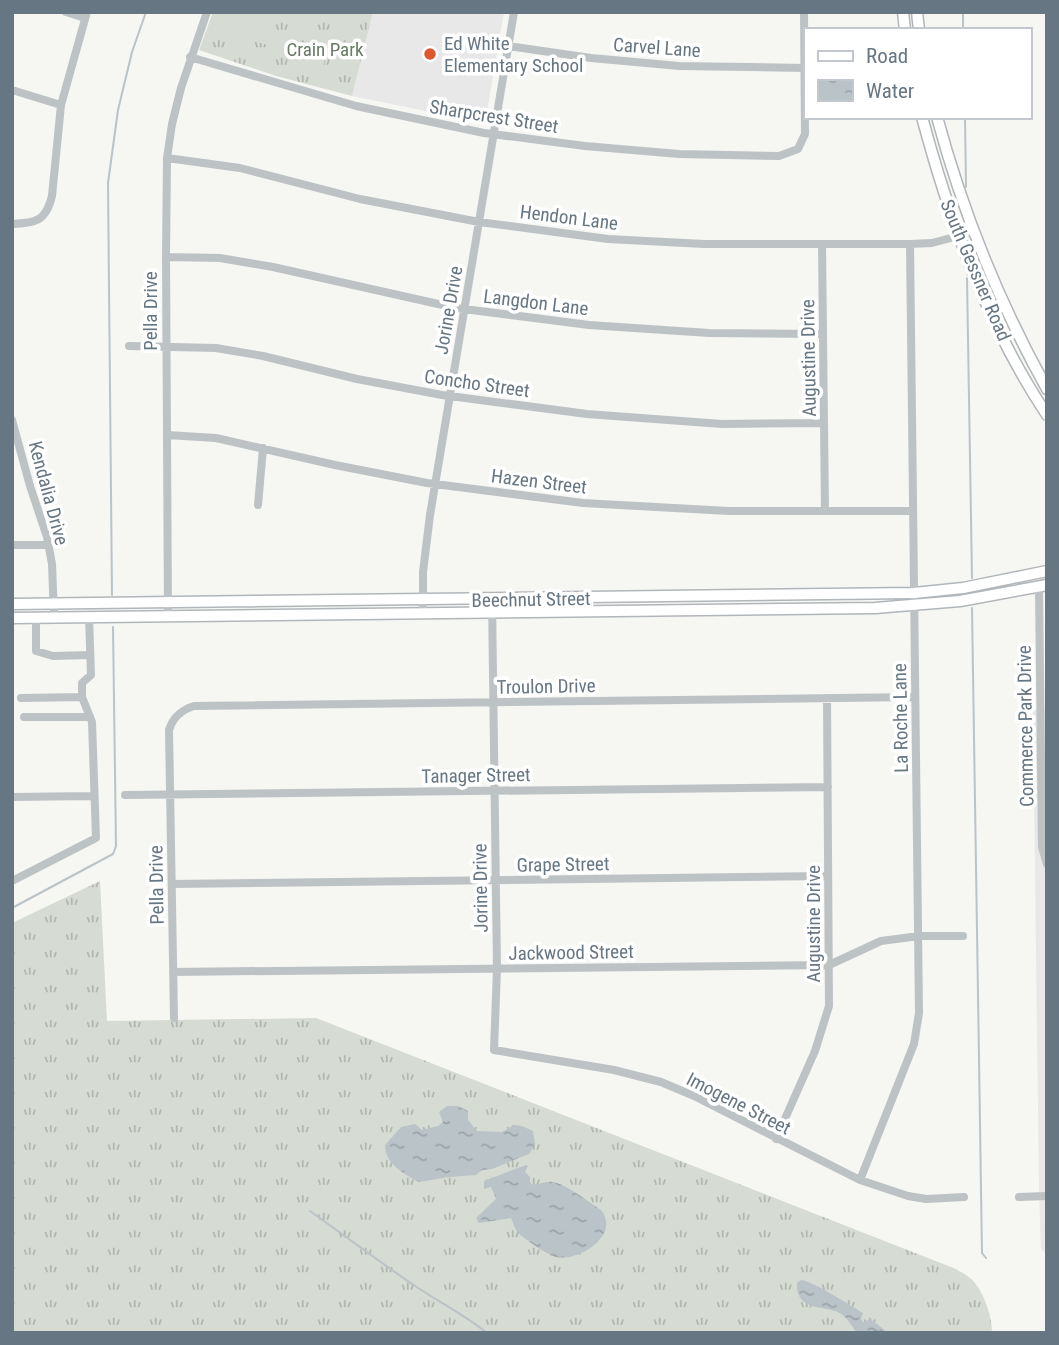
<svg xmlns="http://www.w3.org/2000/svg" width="1059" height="1345" viewBox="0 0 1059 1345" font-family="'Roboto Condensed',sans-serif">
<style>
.built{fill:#e7e8e7}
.grass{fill:url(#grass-tufts)}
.garden{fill:#d6dbd3}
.water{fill:url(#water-ripples)}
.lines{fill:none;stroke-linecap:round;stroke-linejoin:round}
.stream{stroke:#b9c3c8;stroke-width:2}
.major-casing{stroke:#b1b6ba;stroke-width:13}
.minor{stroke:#bdc2c5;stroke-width:8}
.major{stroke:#fff;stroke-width:10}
.poi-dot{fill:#dc572e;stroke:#fff;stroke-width:2.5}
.labels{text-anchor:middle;stroke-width:7;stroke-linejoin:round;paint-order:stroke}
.poi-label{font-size:19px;fill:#677683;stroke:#fff;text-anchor:start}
.street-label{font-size:19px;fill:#677683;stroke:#fff}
.park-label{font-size:19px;fill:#697b65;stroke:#fff}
</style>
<defs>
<pattern id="grass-tufts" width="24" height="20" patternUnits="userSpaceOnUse" patternTransform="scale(1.75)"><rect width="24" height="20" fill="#d6dbd3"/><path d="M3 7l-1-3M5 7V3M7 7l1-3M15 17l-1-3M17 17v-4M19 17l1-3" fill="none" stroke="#b1b6b1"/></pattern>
<pattern id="water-ripples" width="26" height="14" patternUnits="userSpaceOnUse" patternTransform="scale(1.75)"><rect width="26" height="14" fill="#b9c3c8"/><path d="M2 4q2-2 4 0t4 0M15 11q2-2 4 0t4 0" fill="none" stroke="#9aa3a8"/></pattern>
</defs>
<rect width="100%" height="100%" fill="#f6f6f3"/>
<path class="built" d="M373,12H504L485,123L352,96Z
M1033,710H1047V1254L1041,1249L1039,1188Z"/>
<path class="grass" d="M213,12H373L352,96L276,76L199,50Z
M100,881L107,1021L316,1018L956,1269C962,1273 971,1277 975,1283C985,1296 992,1317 992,1333H12V923Z"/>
<path class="garden" d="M232,12H265L272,25L271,46L229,34L228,31Z
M313,38L327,39L323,70L320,72L291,64L296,50Z"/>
<path class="water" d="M447,1106H458L468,1111V1120L477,1131L502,1132L514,1125L522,1126L533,1131L535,1144L529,1154L492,1169L482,1170L476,1175L449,1177L419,1182C404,1174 385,1164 385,1145L401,1127L415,1124L422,1130L438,1126L443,1122L439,1112Z
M526,1165L528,1166L525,1172L530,1177V1184C539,1186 544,1181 552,1182C565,1183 590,1203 601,1210C621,1235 579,1262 556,1257C547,1255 525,1239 518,1233C515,1229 513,1223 511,1218L479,1223L476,1218L496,1199L491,1187L484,1189V1181Z
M801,1280C811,1280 851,1306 863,1313L861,1319L863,1322L871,1319L888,1333H857C852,1327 848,1319 843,1315C830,1304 795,1314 797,1283Z"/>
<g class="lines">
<path class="stream" d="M963,12V30
M965,117L966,187
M967,278L972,578
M112,595L108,183L118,110L132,52L146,12
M972,608L982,1253L986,1258
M12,908L113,854L116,846L113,627
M310,1211C345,1236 380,1262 415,1286C439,1302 465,1315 487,1333"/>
<defs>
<path id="major" d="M903,12L905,30
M917,12L919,30
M922,117C950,221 987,325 1047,415
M937,117C963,213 999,303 1047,389
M12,604L914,593L963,588L1047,571
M12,618L875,608L960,601L1047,585"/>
</defs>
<use href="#major" class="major-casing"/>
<path class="minor" d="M66,12L85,18
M508,46L591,58L679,66L805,68
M190,57L356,106L484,133L585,146L679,154L779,156L798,149L805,134L804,12
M12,90L61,105
M167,158L240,168L360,199L479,222L608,239L704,244H910L932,243L973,232
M12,224C36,223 46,221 52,196L61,105L87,12
M822,246L825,511
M166,257L220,258L273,267L456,308L589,325L709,333L823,334
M129,346L216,348L263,356L357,379L442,395L587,414L722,424L824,423
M12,420L30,486L47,537L52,564L54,617
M167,435L216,438L335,465L427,483L583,503L729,511H912
M258,505L263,448
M12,545H48
M1039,587L1042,847L1047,864
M492,599L497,969L494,1050L614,1070L661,1082L694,1096L860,1180L908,1196L926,1199L964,1197
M423,613V572L430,515L514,12
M168,616L166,257L167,158L172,124L181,88L207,12
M36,617V651L53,656L90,655
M21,698L82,697
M24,717H90
M125,795L828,787
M12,797L94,796
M12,881L96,838L92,722L82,697V683L91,675L89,617
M172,884L828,876
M173,972L829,965L881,941L919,936H963
M174,1018L169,730C173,717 181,710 194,706L915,697
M776,1139L815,1051L829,1006L827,698
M860,1180L914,1044L919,1013L910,244
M1019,1197L1047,1196"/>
<use href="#major" class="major"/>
</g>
<circle class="poi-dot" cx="430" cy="54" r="7"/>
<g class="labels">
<g class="poi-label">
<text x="444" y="50">Ed White<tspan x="444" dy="22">Elementary School</tspan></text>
</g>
<g class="street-label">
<text transform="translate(657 47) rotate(4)" y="7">Carvel Lane</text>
<text transform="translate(494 116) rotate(9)" y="7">Sharpcrest Street</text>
<text transform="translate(569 217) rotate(7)" y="7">Hendon Lane</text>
<text transform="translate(976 270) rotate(67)" y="7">South Gessner Road</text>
<text transform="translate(536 302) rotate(7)" y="7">Langdon Lane</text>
<text transform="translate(448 310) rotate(-80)" y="7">Jorine Drive</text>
<text transform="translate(150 311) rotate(-90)" y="7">Pella Drive</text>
<text transform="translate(808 358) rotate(-91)" y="7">Augustine Drive</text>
<text transform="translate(477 383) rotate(8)" y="7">Concho Street</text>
<text transform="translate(539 481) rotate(7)" y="7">Hazen Street</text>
<text transform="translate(49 493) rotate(75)" y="7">Kendalia Drive</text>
<text transform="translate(531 599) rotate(-1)" y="7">Beechnut Street</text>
<text transform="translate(546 686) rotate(-1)" y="7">Troulon Drive</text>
<text transform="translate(900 718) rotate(-91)" y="7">La Roche Lane</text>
<text transform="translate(1025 726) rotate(-91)" y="7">Commerce Park Drive</text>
<text transform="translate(476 775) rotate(-1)" y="7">Tanager Street</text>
<text transform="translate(563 864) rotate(-1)" y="7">Grape Street</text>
<text transform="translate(156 885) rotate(-91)" y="7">Pella Drive</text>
<text transform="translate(480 888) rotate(-91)" y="7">Jorine Drive</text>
<text transform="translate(813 924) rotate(-90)" y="7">Augustine Drive</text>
<text transform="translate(571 952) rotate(-1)" y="7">Jackwood Street</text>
<text transform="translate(739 1103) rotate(27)" y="7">Imogene Street</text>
</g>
<g class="park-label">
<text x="325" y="56">Crain Park</text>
</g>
</g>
<rect width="1059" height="1345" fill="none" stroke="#677683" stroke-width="28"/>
<rect x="804" y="28" width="228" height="91" fill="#ffffff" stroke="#c2c8cd" stroke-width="2"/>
<rect x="818" y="51" width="35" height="10" fill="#ffffff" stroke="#c2c8cd" stroke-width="2"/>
<text x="866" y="63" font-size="21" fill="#677683">Road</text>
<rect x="818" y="80" width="35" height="21" fill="url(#water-ripples)" stroke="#c2c8cd" stroke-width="2"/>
<text x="866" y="98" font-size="21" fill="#677683">Water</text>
</svg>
